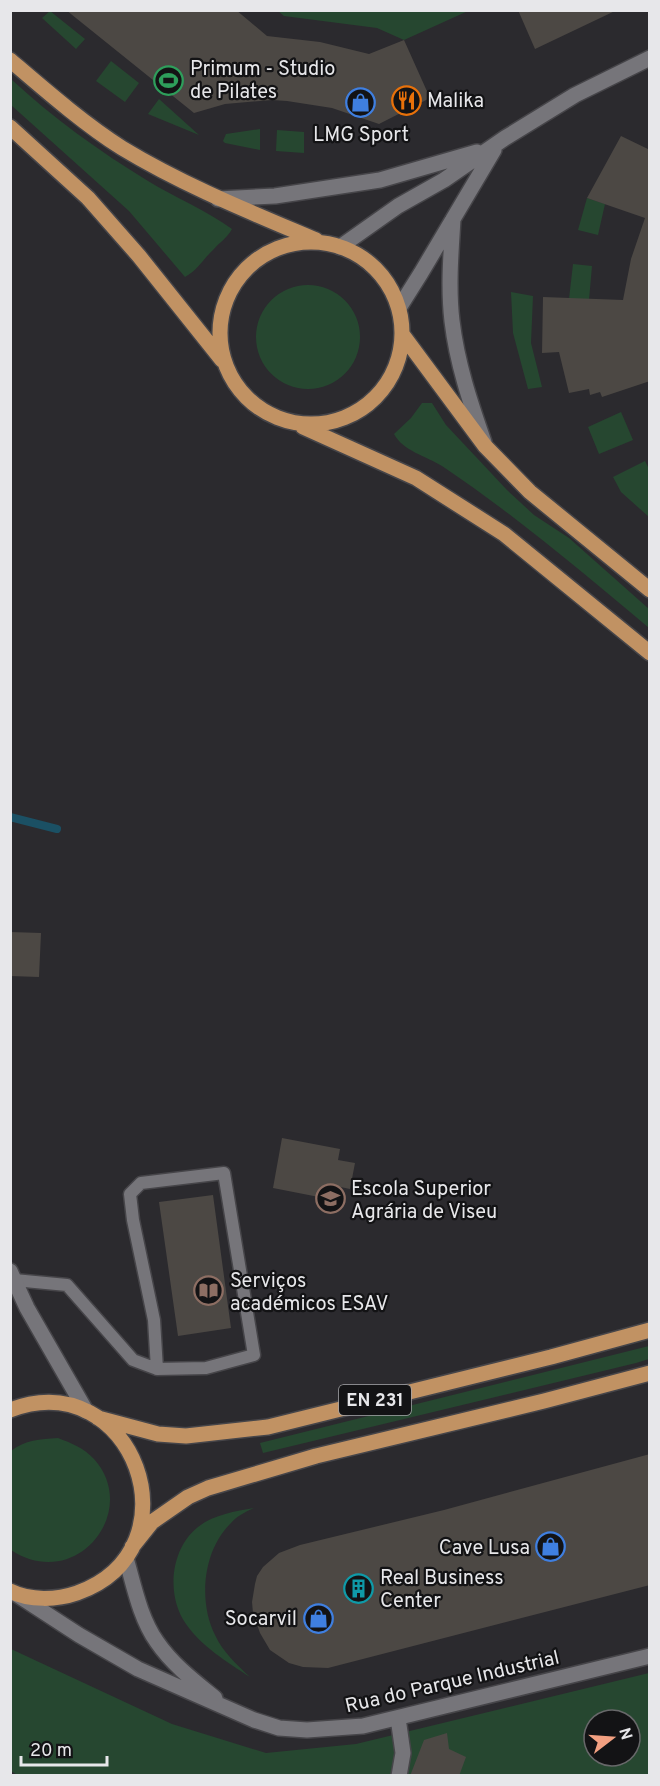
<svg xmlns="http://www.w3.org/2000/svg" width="660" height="1786" viewBox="0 0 660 1786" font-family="Overpass,sans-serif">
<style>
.green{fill:#264730;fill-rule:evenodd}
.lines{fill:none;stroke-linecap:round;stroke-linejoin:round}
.stream{stroke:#1b5064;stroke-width:8}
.building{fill:#4c4844}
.service-casing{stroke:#464549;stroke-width:15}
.minor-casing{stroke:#464549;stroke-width:18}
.tertiary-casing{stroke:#464549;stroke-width:18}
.primary-casing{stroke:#464549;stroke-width:18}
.service{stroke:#76757a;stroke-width:12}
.minor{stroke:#76757a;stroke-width:15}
.tertiary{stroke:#76757a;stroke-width:15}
.primary{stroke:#c19263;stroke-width:15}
.labels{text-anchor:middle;stroke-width:4.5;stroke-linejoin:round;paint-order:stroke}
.shield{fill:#131315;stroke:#a7a7aa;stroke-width:1.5}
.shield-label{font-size:18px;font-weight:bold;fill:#e7e7ea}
.poi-label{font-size:20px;fill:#e7e7ea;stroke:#131315;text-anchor:start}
.street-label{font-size:20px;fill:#e7e7ea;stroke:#131315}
</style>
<rect width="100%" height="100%" fill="#2b2a2e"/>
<path class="green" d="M50,11L85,39L76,49L42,18Z
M278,11H468L404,40L377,28L284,16Z
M111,61L139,83L125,102L96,81Z
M11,79C53,118 99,151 148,181C176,198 206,210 232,229C227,238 220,242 213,250C203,259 198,270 185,277L129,211L11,105Z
M159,99L199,135L148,114Z
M260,129V150L225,143L223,141L226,134Z
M277,130L304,132V153L276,151Z
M587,198L605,204L598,235L578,230Z
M573,264L592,266L589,300L569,299Z
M256 337a52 52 0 1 1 104 0a52 52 0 1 1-104 0Z
M511,292L533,296L531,343L542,387L528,389L513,333Z
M422,403H432L446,425L507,490L534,515L569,538L649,609V628C582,572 515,515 442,466C426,456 403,451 394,434L411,418Z
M621,412L633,440L599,454L588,427Z
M645,461L649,469V517L621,492L613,477Z
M649,1346V1359L636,1363L263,1453L260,1443Z
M58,1438C71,1443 84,1448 94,1459C141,1511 76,1593 11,1550V1451C25,1440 40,1439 58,1438Z
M254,1508C245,1512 237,1516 231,1523C203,1550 198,1601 215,1635C223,1652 236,1664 250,1677C227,1662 201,1646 186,1624C166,1596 170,1549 198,1527C213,1515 235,1511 254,1508Z
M11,1649L172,1724L266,1753L356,1744L649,1673V1775L19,1776L11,1771ZM594,1720H630V1756H594Z"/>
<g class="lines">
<path class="stream" d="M10,817L57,829"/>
</g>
<path class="building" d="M66,10H236L267,36L320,42L369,54L404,40L430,98L379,124L332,108L287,101L272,100L225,104L194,113Z
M518,10H617L535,49Z
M621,136L650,150V381L602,397L600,392L590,395L589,389L569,393L559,352L542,353L543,297L623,300L631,259L645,218L587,198Z
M10,932L41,933L39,977L10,976Z
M282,1138L340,1149L338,1160L355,1163L350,1189L331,1185L329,1199L273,1188Z
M213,1195L231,1328L178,1336L159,1202Z
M650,1454V1585L328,1668L303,1667L289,1663L270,1650L260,1633L253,1613L252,1602L255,1584L257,1576L263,1567L279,1553L300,1545L444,1510Z
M447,1733L449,1749L466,1757L459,1776H410L424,1740Z"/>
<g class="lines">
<defs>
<path id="service" d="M14,1280L67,1285L133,1360L157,1369L206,1368L254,1355L224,1173L141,1183L130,1194L133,1220L154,1320L157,1369"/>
<path id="minor" d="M10,1271L27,1308L86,1411
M126,1558C134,1586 140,1618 157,1642C172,1664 194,1681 215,1698
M16,1594L79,1635L138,1669L254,1720L279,1728L307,1730L363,1726L650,1656
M398,1718L403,1753L399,1776"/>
<path id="tertiary" d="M218,199L275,196L380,180L477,152
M453,219C451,253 448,287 452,321C457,363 470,402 484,442
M340,247L398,206L444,180L505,138L575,95L650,58
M399,308L421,273L494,150"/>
<path id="primary" d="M10,60C44,89 84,124 122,148C183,185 250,212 316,240
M10,127L88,198L139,256L222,360
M220 333a91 91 0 1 1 182 0a91 91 0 1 1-182 0Z
M402,334L485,446L530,492L650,590
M303,427L416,478L504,534L650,653
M10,1410C133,1363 201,1549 77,1593C57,1600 30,1601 10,1591
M98,1418L158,1434L186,1436L268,1427L551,1357L650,1330
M132,1547L152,1522L188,1497L208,1488L316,1456L544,1401L650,1373"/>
</defs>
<use href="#service" class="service-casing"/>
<use href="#minor" class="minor-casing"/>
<use href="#tertiary" class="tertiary-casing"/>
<use href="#primary" class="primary-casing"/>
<use href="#service" class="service"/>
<use href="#minor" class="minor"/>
<use href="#tertiary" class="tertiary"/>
<use href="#primary" class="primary"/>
</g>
<defs>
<symbol id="stadium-ring" viewBox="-11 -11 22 22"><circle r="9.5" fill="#131315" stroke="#2e9e5b" stroke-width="1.5"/><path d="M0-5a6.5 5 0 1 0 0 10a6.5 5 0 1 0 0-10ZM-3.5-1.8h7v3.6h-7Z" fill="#2e9e5b"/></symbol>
<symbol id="restaurant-ring" viewBox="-11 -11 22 22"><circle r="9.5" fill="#131315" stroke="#e8710a" stroke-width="1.5"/><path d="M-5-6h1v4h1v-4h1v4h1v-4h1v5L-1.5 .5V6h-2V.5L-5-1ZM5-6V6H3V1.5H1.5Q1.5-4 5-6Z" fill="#e8710a"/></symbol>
<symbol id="shop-ring" viewBox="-11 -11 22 22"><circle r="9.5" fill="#131315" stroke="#3f7fe0" stroke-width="1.5"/><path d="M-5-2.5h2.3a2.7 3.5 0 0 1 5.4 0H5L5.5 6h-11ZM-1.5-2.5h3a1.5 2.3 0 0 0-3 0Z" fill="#3f7fe0"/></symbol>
<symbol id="university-ring" viewBox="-11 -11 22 22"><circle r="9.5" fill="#131315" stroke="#8d6e63" stroke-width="1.5"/><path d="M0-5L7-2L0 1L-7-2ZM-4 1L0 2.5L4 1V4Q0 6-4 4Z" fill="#8d6e63"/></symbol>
<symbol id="library-ring" viewBox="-11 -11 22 22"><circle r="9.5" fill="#131315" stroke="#8d6e63" stroke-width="1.5"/><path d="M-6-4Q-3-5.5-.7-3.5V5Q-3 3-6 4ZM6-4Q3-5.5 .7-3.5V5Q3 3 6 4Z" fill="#8d6e63"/></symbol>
<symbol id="building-ring" viewBox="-11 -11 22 22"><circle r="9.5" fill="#131315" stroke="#0f9aa8" stroke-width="1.5"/><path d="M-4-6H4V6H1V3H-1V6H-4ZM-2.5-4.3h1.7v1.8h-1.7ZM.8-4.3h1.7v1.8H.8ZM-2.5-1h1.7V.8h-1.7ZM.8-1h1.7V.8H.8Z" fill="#0f9aa8"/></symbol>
</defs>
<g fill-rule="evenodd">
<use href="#stadium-ring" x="152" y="64" width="33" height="33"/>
<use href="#restaurant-ring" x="390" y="84" width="33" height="33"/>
<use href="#shop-ring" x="344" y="86" width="33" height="33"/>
<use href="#university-ring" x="314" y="1182" width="33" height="33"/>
<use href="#library-ring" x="192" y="1274" width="33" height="33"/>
<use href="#shop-ring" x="534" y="1530" width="33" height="33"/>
<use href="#building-ring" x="342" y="1572" width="33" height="33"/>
<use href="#shop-ring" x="302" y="1602" width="33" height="33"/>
</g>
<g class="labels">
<rect class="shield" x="339" y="1385" width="72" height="30" rx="4.5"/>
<g class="shield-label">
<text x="375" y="1406">EN 231</text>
</g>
<g class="poi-label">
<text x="190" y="75">Primum - Studio<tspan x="190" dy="23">de Pilates</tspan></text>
<text x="427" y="107">Malika</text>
<text x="361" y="141" text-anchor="middle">LMG Sport</text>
<text x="351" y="1195">Escola Superior<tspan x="351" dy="23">Agrária de Viseu</tspan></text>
<text x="230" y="1287">Serviços<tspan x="230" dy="23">académicos ESAV</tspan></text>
<text x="530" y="1554" text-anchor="end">Cave Lusa</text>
<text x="380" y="1584">Real Business<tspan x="380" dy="23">Center</tspan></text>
<text x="297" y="1625" text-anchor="end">Socarvil</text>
</g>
<g class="street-label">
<text transform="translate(452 1681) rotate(-13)" y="7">Rua do Parque Industrial</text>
</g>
</g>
<rect width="660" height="1786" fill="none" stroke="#e7e7ea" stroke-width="24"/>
<g transform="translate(612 1738) rotate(73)"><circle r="28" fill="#131315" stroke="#68686a" stroke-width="1.5"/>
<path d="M0-4.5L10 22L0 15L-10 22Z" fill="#f2a081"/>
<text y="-9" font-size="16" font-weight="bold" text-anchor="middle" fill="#e7e7ea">N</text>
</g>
<path d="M21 1756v9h86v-9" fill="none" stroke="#e7e7ea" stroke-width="3"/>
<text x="30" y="1756" font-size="18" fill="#e7e7ea" stroke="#131315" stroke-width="4.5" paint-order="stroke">20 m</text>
</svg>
